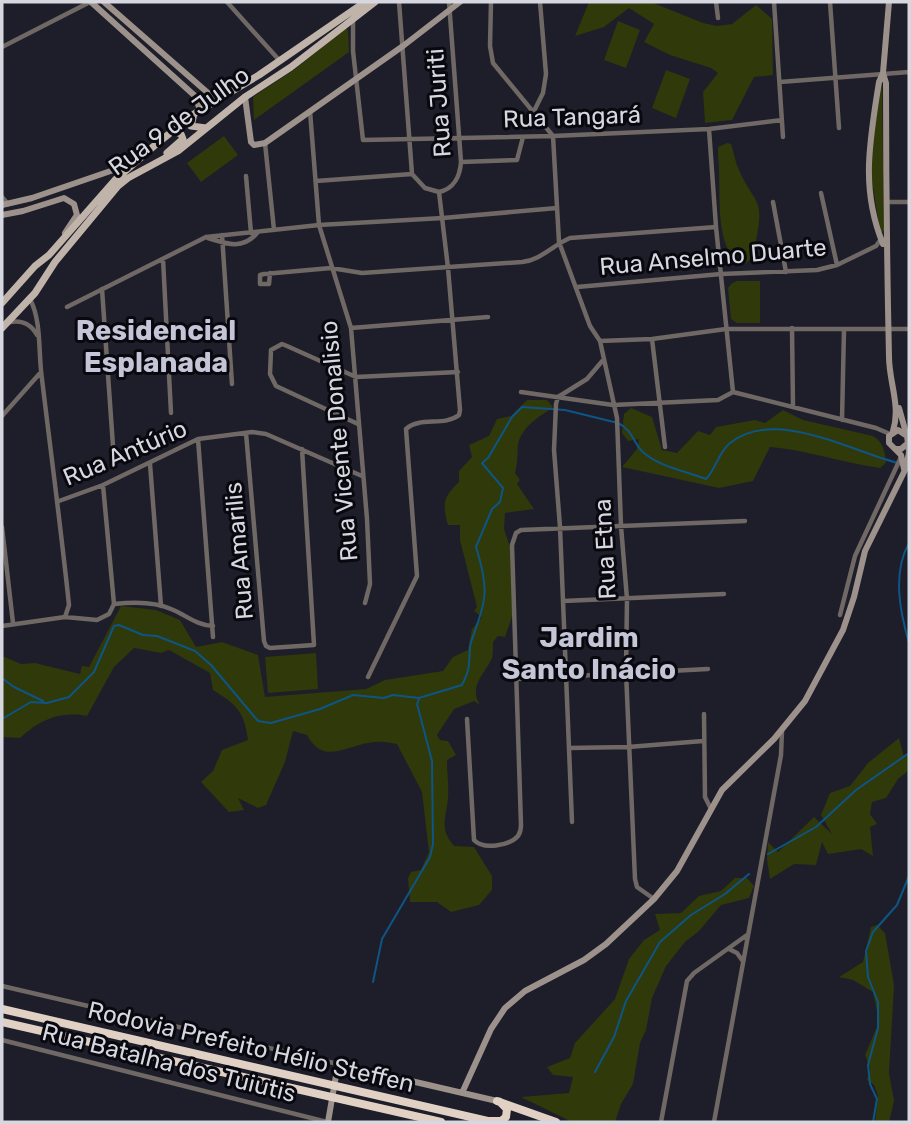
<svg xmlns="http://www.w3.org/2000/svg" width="911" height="1124" viewBox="0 0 911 1124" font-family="Rubik,sans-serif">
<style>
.green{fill:#2f3909}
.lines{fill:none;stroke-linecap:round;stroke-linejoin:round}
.stream{stroke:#0e5586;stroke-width:2}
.street{stroke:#6f6864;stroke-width:4.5}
.secondary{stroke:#9d928b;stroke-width:6}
.primary{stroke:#c0b3a9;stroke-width:7}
.highway{stroke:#e1d1c5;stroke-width:8}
.labels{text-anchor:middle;stroke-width:6;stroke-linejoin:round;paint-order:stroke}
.street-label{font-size:24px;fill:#d7d7e0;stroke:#08080e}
.quarter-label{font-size:28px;font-weight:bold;fill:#c4c5d6;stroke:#08080e}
</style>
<rect width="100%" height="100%" fill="#1d1e2a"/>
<path class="green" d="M589,2H651L703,23L717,26L732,24L756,5L772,19L773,75L754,77L732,120L705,123L703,92L718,73L711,68L670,55L644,42L654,24L629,8L604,27L575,36Z
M618,21L640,30L626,68L604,60Z
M346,28L348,30L349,52L254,120L253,97L295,69Z
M666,70L690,79L676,118L652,108Z
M882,83L884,231L882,232L880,231L869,162Z
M224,136L238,155L201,182L187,163Z
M727,143L731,144C734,152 735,162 739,170C755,206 765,196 756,241C754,251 753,258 745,264L736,263C713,234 722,190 718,156V147Z
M737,281H760V323H737L731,319L728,288L732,283Z
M527,400H547L553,407C539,417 521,427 518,445C517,455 518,463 515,473L520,480L517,484L534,509L505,513L504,529L514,559L516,605L505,637L498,636L493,642C493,646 493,656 492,658C485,674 468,686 480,705L474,701L454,709L437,735L440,740L448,741L456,755L447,760C447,772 449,786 448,799C446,818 439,829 454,846L474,847L492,876V890L479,905L451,912L437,902H410L408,878L411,872L421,870L429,852L422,792L397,744C390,743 382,741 375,742C347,744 324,767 307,735L293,731L285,762L266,805L258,808L238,798L244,810L229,812L201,782L213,771L222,750L248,740C244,711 237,705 213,690L210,673L169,650L161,653L134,648L114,667L87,716C60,711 41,719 20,738L3,737L2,740V656L21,664L35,663L80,674L82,666L89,667L121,606L156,610L180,620L196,647L222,642L258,655L265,697L366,689L385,680L443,671L453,657L468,650L472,629L482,617L474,611L477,607L460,540V525H448C442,504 443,497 459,482V471L472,457L469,445L489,436L497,419L511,416Z
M631,408L652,417L662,450L677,453L698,431L710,435L716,427L755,420L765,423L783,410L803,420L873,436C883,442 885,451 886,463L880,468C843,463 807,450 770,447L753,481L719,488L622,467L637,449L639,439L628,441L622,433L624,414Z
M316,653L318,689L268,693L265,657Z
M899,738L904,757L909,753V770L898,779L886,798L872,802L870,814L877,824L870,827L873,856L861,849L828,854L822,842L816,865L794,864L770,879L767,859L768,842L778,852L814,817L832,834L821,815L830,793L850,786L868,763Z
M735,878H747L754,886L749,898L721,905L699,931L685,942L666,966L652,998L646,1030L640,1043L633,1084L621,1104L615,1122H572L521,1097L569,1093L573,1077L553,1075L547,1067L570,1058L575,1043L615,999L629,959L644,940L660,930L655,914L681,913L699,896L721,891Z
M877,925L885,933L894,985L889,1073L894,1101L889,1122H875L878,1096L874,1085L867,1080L870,1068L865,1055L879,1022L873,992L853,980L839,977L863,962L871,927Z"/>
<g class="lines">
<path class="stream" d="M909,543C892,573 900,612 909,643
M2,678L14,687L43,701
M2,719L31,702L47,703L69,697L94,672L114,626L119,625L143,635L157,636L195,651L211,665L258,721L271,723L320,709L353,695L384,698L393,695L419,698L462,685C465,679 469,671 469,664C470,657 469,649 471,642C486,600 490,591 476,547L492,509L500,502L503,488L482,463L488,458L512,417L522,407L565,410L618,423C633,430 633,443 643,452C659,467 686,471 706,479C716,469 718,453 730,443C776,407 852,452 898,463
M768,854L816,827L856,790L909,753
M373,982L382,939L430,857L433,844L432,761L417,704L419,699
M595,1072L614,1037L626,1001L660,942L691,915L725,894L749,874
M873,1122L877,1099L870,1084L868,1065L878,1028V1002L868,977L866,951L873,932L897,905L909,876"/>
<path class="street" d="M227,2L280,61
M399,2L412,174L425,188L439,192
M491,2L490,46L493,63L553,136L559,242L590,326L600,341L617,418L621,526L627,599L626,672L635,879L637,887L654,899
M716,2L718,18
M774,2L783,137
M830,2L839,128
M353,20V51L363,140L553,136L709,129L782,120
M2,47L90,2
M780,82L909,72
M310,111L319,225L351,328L367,519L370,584L365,603
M534,111L543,93L546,74L540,2
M709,129L716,227L733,392
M265,143L274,230
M461,162L517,160L523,137
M246,176L251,233
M316,181L412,174
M439,192C454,189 460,176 461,162L449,2
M821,193L837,265
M2,197L8,204
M773,202L786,272
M886,202H909
M222,235L232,384
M208,238C227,244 243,250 257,233
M163,259L171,413
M270,273L269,284H260V275L264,274L331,268L362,273L522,262C541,260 553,245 570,238L716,227
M577,287L721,274L817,270L837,265L876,246L881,239
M102,289L113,446
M30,299C42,322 38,353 42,379C51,454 61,529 69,605L65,617
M67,307L206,237L319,225L443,218L557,208
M10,322C23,320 31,324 37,335
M351,328L488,317
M792,328L793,407
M652,339L665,447
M600,341L652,339L726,329H909
M521,392L613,405L718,400L733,392L876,428L890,434
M2,416L41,372
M842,420L844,330
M358,424L276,386L270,374L271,350L282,344L287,346L356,377L458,372
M246,433L264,641L266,646L270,648L314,645L302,449
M198,439L213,637
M150,464L161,606
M103,485L114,604
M59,501L103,485L198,439L252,432L266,434L362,476
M2,527L13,623
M563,601L724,594
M840,615L855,556L901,457
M2,626L65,617L97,620L109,614L114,604C132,602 154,601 171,609C186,615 196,625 213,626
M368,677L417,576L406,429C420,416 444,427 459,415L460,410L448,268L439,192
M517,679L708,669
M704,714L705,797L710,807
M467,719L474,840C483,850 509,846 518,836C520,833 521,829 521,825L512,545L516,533L521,530L745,521
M569,748L628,747L703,741
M572,822L560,527L554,450L556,404L558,397L587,379L604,359
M729,949L737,953L742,960
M2,986L338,1064
M2,1040L327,1122
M661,1122L687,981L694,973L747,935
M714,1122L781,755L782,731"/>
<path class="secondary" d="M91,2L195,96L200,110
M104,2L216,100
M883,73L886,83C886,175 887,266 889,357C889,382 901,406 893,431
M245,97L251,142L254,145L265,143L403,46L460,2
M2,205L32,198L131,164
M2,215L23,211L64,198L74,204L77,215L65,233
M883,244C860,188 870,140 879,82L883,73L889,2
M899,408L906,433
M895,449L901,455L904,469
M462,1093L491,1029L505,1008L525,991L584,960L606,944L654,899L677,871L722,790L774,739L805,701L843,630L854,597L865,551L906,468L909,452L907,436L898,430L889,436V443L895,449H901L908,443
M328,1122L338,1064L497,1101"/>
<path class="primary" d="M194,114L191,126L206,128
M167,153L183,139L181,134L172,131
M2,303L35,266L49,255L115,180L154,146L194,114L259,75L365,2
M2,328L35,293L55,262L118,186L128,178L178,151L245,97L291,67L375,2"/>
<path class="highway" d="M2,1009L492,1122
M2,1022L441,1122
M497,1101L556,1122
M490,1121H501L506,1117L507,1109L500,1102"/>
</g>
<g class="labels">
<g class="street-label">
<text transform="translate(439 103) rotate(-94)" y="8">Rua Juriti</text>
<text transform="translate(572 117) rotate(-2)" y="8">Rua Tangará</text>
<text transform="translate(179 121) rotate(-36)" y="8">Rua 9 de Julho</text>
<text transform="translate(713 257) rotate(-5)" y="8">Rua Anselmo Duarte</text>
<text transform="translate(339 441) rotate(-95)" y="8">Rua Vicente Donalisio</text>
<text transform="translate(125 453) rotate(-23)" y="8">Rua Antúrio</text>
<text transform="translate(605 549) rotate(-93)" y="8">Rua Etna</text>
<text transform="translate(239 551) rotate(-95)" y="8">Rua Amarilis</text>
<text transform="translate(251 1047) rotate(13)" y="8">Rodovia Prefeito Hélio Steffen</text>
<text transform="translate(169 1063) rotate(14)" y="8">Rua Batalha dos Tuiutis</text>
</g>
<g class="quarter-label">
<text x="156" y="340">Residencial<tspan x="156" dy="32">Esplanada</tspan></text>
<text x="589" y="647">Jardim<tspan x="589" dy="32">Santo Inácio</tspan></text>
</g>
</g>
<rect width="911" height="1124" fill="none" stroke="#d7d7e0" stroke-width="7"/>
</svg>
